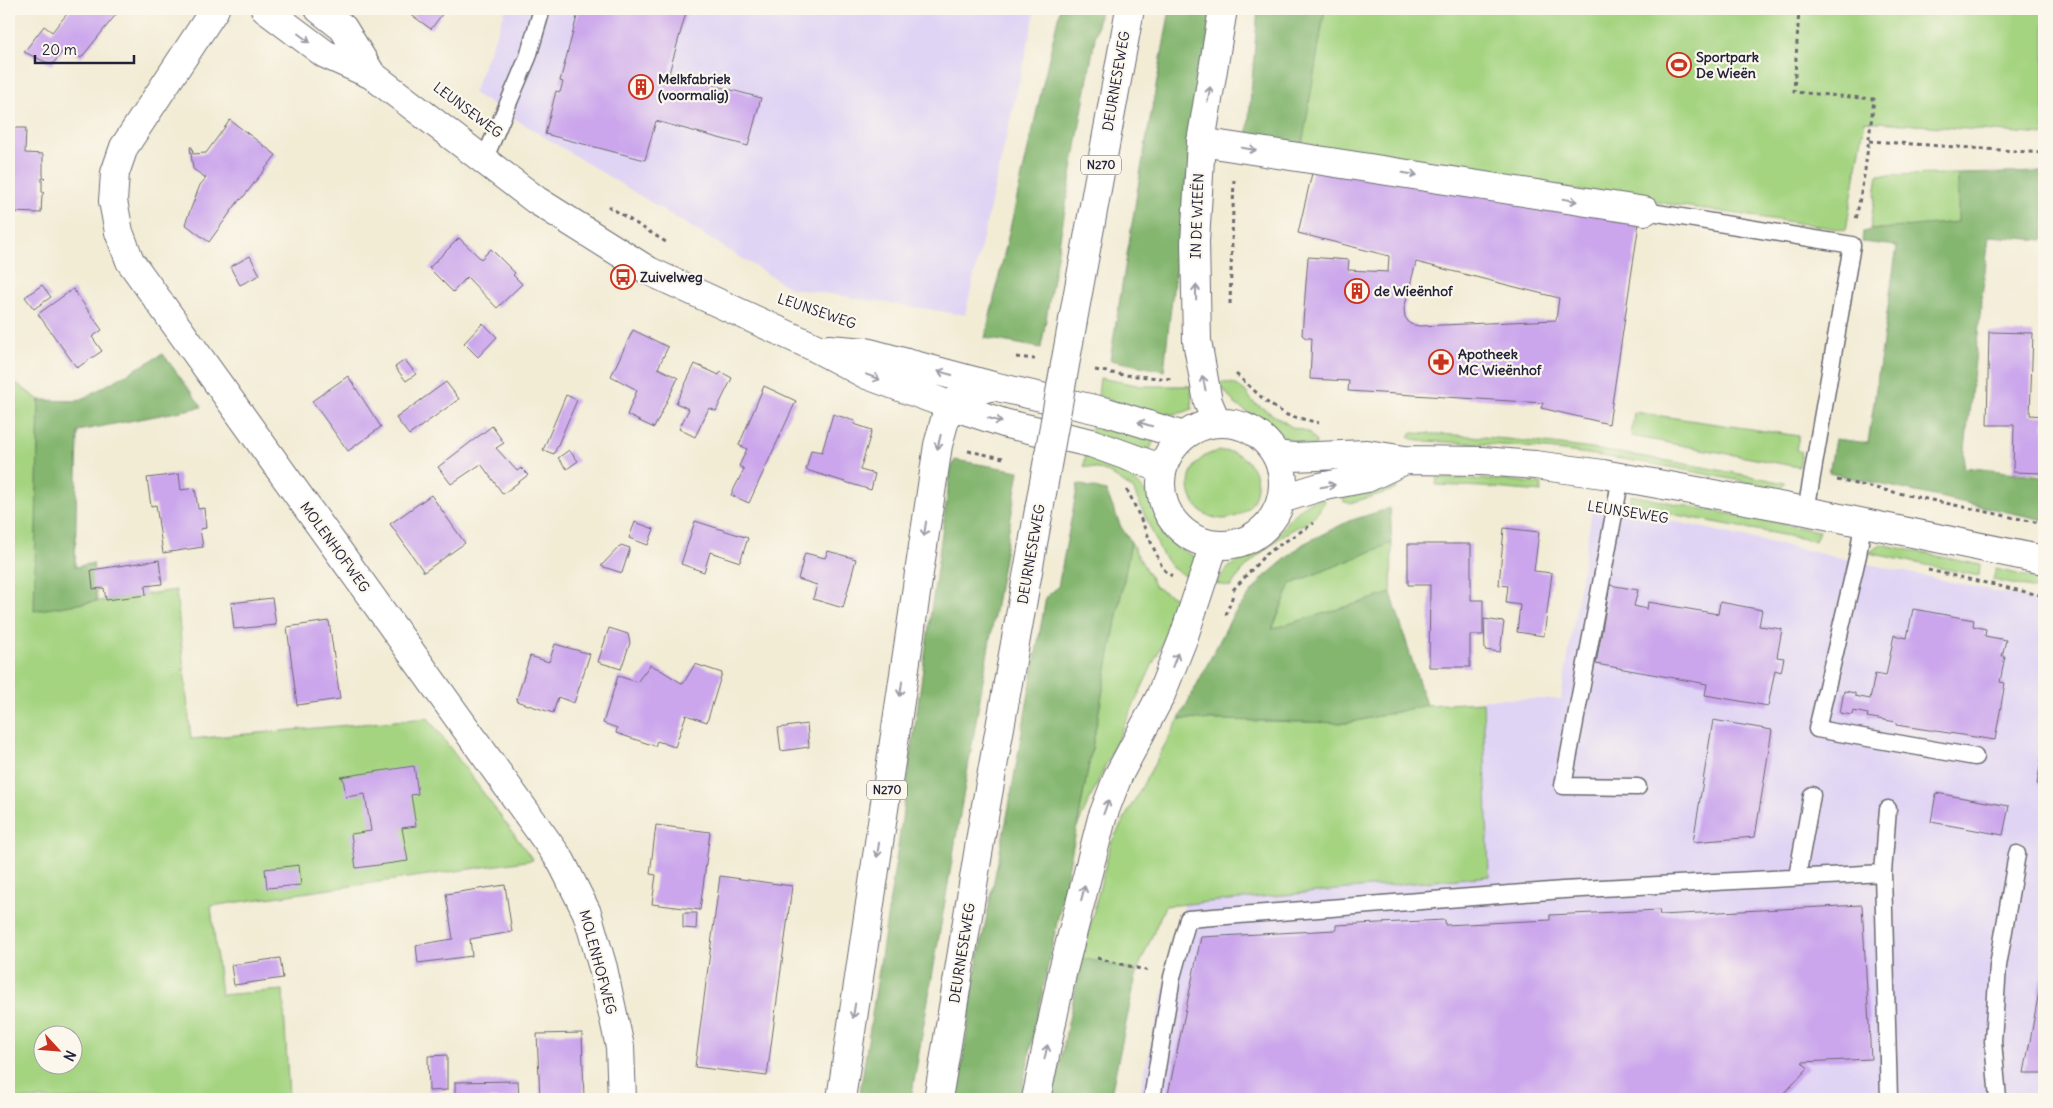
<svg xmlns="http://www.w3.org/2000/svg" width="2053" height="1108" viewBox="0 0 2053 1108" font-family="Delius,sans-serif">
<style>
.built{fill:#e0d4f4}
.green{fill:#a5d481;stroke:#647b5e;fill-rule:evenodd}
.forest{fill:#84b66f;stroke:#536c55}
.building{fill:#cba6ec;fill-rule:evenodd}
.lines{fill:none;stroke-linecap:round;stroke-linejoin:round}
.service-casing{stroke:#6b6971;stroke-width:19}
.minor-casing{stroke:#6b6971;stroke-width:30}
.secondary-casing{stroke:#6b6971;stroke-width:30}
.primary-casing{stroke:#6b6971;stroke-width:30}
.path{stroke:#6b6971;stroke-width:3;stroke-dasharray:4 4;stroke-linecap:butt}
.service{stroke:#fff;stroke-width:16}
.minor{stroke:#fff;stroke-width:28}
.secondary{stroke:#fff;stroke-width:28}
.primary{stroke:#fff;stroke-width:28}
.primary-bridge-casing{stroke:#6b6971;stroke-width:30;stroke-linecap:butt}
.primary-bridge{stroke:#fff;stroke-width:28}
.oneway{stroke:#9c9ca7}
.labels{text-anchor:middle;stroke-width:4.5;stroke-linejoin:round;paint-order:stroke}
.shield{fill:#fbf7ec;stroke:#636270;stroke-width:1}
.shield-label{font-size:12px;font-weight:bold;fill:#22223b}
.poi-label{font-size:14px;font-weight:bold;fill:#22223b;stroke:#fbf7ec;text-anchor:start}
.street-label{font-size:14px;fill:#22223b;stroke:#fbf7ec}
</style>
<rect width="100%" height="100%" fill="#fbf7ec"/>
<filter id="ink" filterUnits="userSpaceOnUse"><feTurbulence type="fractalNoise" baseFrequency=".02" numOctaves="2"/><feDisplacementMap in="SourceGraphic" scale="10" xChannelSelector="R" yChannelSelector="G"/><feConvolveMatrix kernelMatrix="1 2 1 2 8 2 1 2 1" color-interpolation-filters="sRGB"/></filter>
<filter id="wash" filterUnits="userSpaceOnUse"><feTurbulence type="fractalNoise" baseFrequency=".0096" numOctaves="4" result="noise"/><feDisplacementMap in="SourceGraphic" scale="20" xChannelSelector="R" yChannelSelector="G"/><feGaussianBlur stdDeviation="1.12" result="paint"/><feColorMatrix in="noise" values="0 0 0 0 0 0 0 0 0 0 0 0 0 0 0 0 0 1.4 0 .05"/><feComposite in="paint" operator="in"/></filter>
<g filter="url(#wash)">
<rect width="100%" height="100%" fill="#f2ecd5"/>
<path class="built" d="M506,9H1036L965,315L790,288L473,93Z
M1593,504L2044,602V1099H1138L1188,888L1484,871L1483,699H1561Z"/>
<path class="green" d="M1322,9H2044V135L1865,121L1846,230L1301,150Z
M1958,174L1959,223L1870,230L1878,175Z
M9,378L39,400L35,610L176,590L191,739L428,718L533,860L211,906L221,995L283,990L289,1099H9ZM42,1036H72V1066H42Z
M1100,378L1142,386H1191L1192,409C1163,423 1126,406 1098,396Z
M1222,382L1235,384L1245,391L1253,402L1292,427L1308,432L1316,442V444L1312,446L1290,440L1235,404L1220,385Z
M1634,412L1799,436L1796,450L1802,452L1799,467L1631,436Z
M1091,424L1124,427L1155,437L1149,452L1090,433Z
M1412,433C1538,437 1662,458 1785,483L1781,489C1723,478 1666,465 1608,457C1545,447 1482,443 1418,441L1408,437Z
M1189 485a34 34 0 1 1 68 0a34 34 0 1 1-68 0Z
M1086,452C1112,463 1137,476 1152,502C1157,511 1158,522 1163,531C1169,543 1184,551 1195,557L1189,579L1171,567L1162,554L1133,489L1106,471L1084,466Z
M1437,478L1507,480L1542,484L1541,492L1482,487L1436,485Z
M1395,483L1397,489L1350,503L1344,502L1342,491Z
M1631,495L1819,531L1815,541L1629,506Z
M1323,498L1325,501C1311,527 1301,522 1281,537C1267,547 1238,572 1231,587L1215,583L1227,569L1241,558L1268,545L1281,531L1288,520L1309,502Z
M1131,542C1138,558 1148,571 1155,587L1182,601L1077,827Z
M1392,543L1391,593L1272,630L1291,584Z
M1881,544L1980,565L1979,576L1869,553Z
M1996,569L2044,580V591L1993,580Z
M1483,702L1489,876L1165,906L1137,971L1082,958L1111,843L1179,719L1348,723L1426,705Z"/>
<path class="forest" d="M1060,9H1100L1041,348L985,338Z
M1170,9H1215C1195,129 1176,249 1164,371L1110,360L1140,175Z
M1258,9H1325L1302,146L1247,141Z
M2044,172V240L1989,236L1963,467L2044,476V520L1829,473L1835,439L1868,443L1897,246L1862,242L1863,232L1870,230L1958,222V174Z
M163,354L202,407L78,431L75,567L93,563L97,601L34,611L39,400L78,401Z
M955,460L1019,471L911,1099H859L898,847L951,469Z
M1078,484L1106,491L1121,527L1131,542L1077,827L1020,1099H957L975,974L1007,817L1046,597L1058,587Z
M1390,508L1392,543L1291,584L1272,629L1391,593L1426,705L1348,723L1179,719L1233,615L1264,577L1303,544L1349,521Z
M1082,958L1137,971L1110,1099H1052Z"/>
<g id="blocks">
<path class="building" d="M71,9H114L118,12L81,58L66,47L52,65L24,52L44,26L52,32Z
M403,9H446L431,29Z
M579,9H687L669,73L761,98L748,146L656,121L645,160L545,134L556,91L560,92L563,82L560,81Z
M230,120L276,155L241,200L240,199L209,242L185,224L200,185L206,178L193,169L190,147H192L193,154L206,153Z
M9,128H26L25,153L43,154V176L45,178H42V192L44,193L42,195L41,213L9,212Z
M1313,169L1640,217L1609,424L1541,408L1543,403L1348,391L1349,381L1310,379L1312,338H1306L1302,335L1308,257L1349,260L1348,270L1388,272L1389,256L1298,233ZM1416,262L1559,298L1556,320L1419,326L1410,324L1405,317L1404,309Z
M459,238L481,259L491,249L515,273L513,275L522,284L497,308L467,277L453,292L429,268Z
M250,256L260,275L240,285L230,267Z
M42,285L51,297L34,309L25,297Z
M73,289L102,330L92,337L102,351L77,368L38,314Z
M483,323L497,337L478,357L464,343Z
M633,330L668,347L658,368L678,378L654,428L627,415L637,390L611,376Z
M1989,332L2033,333L2030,415L2044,416V475L2042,474V473L2013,472L2014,425H1987Z
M405,360L416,374L406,381L395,367Z
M695,364L719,375L721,372L732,378L716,411L709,408L695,437L679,429L689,409L676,403Z
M348,376L381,427L348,451L312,401Z
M446,382L459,399L409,435L396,418Z
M764,386L796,401L749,503L731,495L744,469L739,466L747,449L739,445Z
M566,395L577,400L554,454L543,450Z
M833,414L855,421L854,424L872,430L860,470L875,474L871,490L806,470L811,450L822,452Z
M492,426L504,443L496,448L517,471L521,468L528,475L503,494L481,464L451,484L438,467Z
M569,450L578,461L567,469L558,458Z
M179,474L181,490L195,488L198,509L204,508L206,528L200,529L203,547L163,553L156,505L151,506L147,478Z
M431,495L465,543L424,572L390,524Z
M695,521L748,538L740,562L710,552L704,572L681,564Z
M635,522L654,529L648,545L629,538Z
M1504,528L1539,532L1534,571L1552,573L1544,636L1517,632L1520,605L1506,603L1508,586L1499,585Z
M1408,544H1471V600H1483V635H1470V667H1429L1430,585H1408Z
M621,545L630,548L622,573L601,566Z
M828,551L856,559L843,608L813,599L817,585L798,579L805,553L825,558Z
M159,560L162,584L145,586L146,595L106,600L104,588L93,589L91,570Z
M1610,585L1638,590L1634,606L1647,609L1648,602L1718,614L1720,602L1762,610L1759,626L1782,629L1777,657L1784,658L1781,672L1775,670L1768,706L1705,695L1707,684L1596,664Z
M272,598L276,625L234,629L231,603Z
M1913,609L1974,620L1973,626L1986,629L1985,636L2006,640L2002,656H2005L2000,682L2005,683L1995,740L1896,725V722L1867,717L1868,714L1853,711L1852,715L1840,713L1844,691L1855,693V696L1870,699L1875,674L1886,676L1894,635L1907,638Z
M1484,619L1504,622L1500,652L1485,650Z
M329,621L340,699L297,705L287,627Z
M609,628L628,634L630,643L621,669L598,662Z
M555,644L590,654L574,703L558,697L553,713L516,701L530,656L549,662Z
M695,664L722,673L707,722L686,715L675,747L657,741L655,746L616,733L617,728L603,723L618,676L637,682L650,665L659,669L683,684Z
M1713,720L1772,730L1755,837L1693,842Z
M807,724L809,747L781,751L778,728Z
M2043,749H2044V785L2037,784Z
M414,766L418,794L411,795L416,826L402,828L408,861L356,868L351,834L371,831L365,794L346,797L343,778L340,777Z
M1936,793L2009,806L2003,835L1931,822Z
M656,825L710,832L700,910L652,904L656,875L650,874Z
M299,865L301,885L267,888L265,869Z
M720,876L792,886L767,1076L695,1067Z
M505,885L512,932L470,939L472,956L418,963L416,945L453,939L446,894Z
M1862,905L1871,1059L1802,1062L1808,1068L1779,1099H1167L1201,937L1336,930V925L1445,920V925L1550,920V915L1659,910L1660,915Z
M683,913H697L696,929L683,928Z
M280,958L283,978L234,985L231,965Z
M2043,969L2044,1073H2024L2030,1041Z
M582,1033L584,1099H540L537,1034Z
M447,1055V1090L429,1091L428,1056Z
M518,1081L519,1099H455V1082Z"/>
</g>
</g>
<g filter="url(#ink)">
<use href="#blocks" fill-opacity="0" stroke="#6b6971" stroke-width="1"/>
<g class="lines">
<defs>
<path id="service" d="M484,160L528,57L542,9
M1645,211L1852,245L1806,511
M1621,477L1563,786L1638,787
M1863,523L1858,555L1817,729L1975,757
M1883,873L1888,809
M1797,877L1812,795
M1152,1099L1172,977L1188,919L1563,890L1883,873L1889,1099
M1998,1099L1993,1041L1998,966L2017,854"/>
<path id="minor" d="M215,9L124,147L115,173L113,201L119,232L130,261L561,861L587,913L603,968L620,1047L622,1099
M1201,142L1645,211"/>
<path id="secondary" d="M265,9L325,54L372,75L536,200L649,271L814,347L867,375L949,405L1007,424L1091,443L1163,469
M319,9L343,28L372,75
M829,349L866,352L993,386L1107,412L1184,436
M1217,423L1208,402L1197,341L1195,242L1201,142L1223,9
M1161 484a61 61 0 1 1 122 0a61 61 0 1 1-122 0Z
M1276,455L1292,457L1367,454L1405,460L1482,461L1535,465L1603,474L1806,511L2044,560
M1281,499L1320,487L1367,478L1405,460"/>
<path id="primary" d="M1073,320L1130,9
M841,1099L938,445L949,405L968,393L993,386
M938,1099L985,811L1039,510
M1036,1099L1062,974L1102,818L1118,776L1160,697L1183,639L1214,545"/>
</defs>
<use href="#service" class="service-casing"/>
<use href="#minor" class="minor-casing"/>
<use href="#secondary" class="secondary-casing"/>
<use href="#primary" class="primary-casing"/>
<path class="path" d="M1799,9L1794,92L1874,99L1865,170L1856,220
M1869,141L2044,153
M608,206L669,244
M1230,304L1234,178
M1016,357L1035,359
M1095,370L1124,375L1173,379
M1236,374L1269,404L1287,415L1319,423
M968,451L1003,458
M1837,480L2044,524
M1126,490L1129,493L1163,569L1172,576
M1928,570L2044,596
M1233,590L1267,553L1314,523
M1226,615L1233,595
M1097,958L1149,971"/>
<use href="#service" class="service"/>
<use href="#minor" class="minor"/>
<use href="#secondary" class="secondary"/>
<use href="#primary" class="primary"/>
<defs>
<path id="primary-bridge" d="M1039,510L1073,320"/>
</defs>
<use href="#primary-bridge" class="primary-bridge-casing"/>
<use href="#primary-bridge" class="primary-bridge"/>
</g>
<defs><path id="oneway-shaft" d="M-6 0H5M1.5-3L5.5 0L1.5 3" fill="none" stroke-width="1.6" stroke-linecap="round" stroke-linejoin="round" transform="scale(1.25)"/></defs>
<g class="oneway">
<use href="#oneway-shaft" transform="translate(304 38) rotate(37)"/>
<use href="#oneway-shaft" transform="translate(1209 94) rotate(-81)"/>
<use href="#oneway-shaft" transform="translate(1249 149) rotate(9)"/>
<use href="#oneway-shaft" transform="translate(1410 174) rotate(9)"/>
<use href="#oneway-shaft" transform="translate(1570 200) rotate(9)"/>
<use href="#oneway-shaft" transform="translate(1196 292) rotate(-91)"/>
<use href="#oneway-shaft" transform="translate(945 373) rotate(-165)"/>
<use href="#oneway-shaft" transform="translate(873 377) rotate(21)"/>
<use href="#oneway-shaft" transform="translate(1204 383) rotate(-102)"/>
<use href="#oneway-shaft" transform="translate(995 420) rotate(18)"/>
<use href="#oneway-shaft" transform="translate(1145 424) rotate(-163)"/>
<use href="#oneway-shaft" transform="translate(939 442) rotate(103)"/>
<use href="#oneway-shaft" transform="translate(1328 486) rotate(-10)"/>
<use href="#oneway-shaft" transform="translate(925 529) rotate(98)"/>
<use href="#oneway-shaft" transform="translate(1175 660) rotate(-69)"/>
<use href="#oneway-shaft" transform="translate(901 689) rotate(98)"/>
<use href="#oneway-shaft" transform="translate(1106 807) rotate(-70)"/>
<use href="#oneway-shaft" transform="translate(878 850) rotate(98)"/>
<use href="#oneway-shaft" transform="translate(1083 893) rotate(-76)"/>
<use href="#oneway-shaft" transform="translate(854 1011) rotate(99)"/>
<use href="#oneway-shaft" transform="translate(1046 1052) rotate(-78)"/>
</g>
</g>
<defs>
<symbol id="stadium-ring" viewBox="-11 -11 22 22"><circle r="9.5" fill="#fbf7ec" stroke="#c8321e" stroke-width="1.5"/><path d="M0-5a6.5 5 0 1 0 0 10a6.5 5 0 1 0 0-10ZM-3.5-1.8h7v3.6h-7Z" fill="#c8321e"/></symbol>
<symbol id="building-ring" viewBox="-11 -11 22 22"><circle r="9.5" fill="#fbf7ec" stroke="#c8321e" stroke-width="1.5"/><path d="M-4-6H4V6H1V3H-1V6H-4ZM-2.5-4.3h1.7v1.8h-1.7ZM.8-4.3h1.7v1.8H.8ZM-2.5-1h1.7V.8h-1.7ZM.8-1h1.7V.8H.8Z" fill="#c8321e"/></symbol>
<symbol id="bus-ring" viewBox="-11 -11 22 22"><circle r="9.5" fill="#fbf7ec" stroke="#c8321e" stroke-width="1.5"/><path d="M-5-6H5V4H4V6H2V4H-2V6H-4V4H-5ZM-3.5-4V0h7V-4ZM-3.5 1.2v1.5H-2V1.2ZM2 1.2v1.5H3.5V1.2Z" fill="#c8321e"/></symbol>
<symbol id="pharmacy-ring" viewBox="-11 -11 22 22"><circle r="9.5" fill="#fbf7ec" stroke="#c8321e" stroke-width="1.5"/><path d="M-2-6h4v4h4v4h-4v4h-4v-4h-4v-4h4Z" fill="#c8321e"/></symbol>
</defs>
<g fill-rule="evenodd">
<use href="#stadium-ring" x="1665" y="51" width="28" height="28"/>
<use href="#building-ring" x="627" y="73" width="28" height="28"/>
<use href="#bus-ring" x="609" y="263" width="28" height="28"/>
<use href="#building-ring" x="1343" y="277" width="28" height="28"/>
<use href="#pharmacy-ring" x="1427" y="348" width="28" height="28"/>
</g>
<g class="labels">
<g class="shield">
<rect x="1081" y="155.5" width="40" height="19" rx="4"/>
<rect x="867" y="780.5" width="40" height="19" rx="4"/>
</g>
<g class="shield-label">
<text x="1101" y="169">N270</text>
<text x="887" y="794">N270</text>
</g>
<g class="poi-label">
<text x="1696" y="62">Sportpark<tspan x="1696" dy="16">De Wieën</tspan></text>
<text x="658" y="84">Melkfabriek<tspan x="658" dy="16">(voormalig)</tspan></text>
<text x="640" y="282">Zuivelweg</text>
<text x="1374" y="296">de Wieënhof</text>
<text x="1458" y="359">Apotheek<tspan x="1458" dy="16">MC Wieënhof</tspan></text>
</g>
<g class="street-label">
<text transform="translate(1116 81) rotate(-80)" y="5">DEURNESEWEG</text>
<text transform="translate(468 110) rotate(37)" y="5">LEUNSEWEG</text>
<text transform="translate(1197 216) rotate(-88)" y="5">IN DE WIEËN</text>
<text transform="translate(817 311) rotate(19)" y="5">LEUNSEWEG</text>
<text transform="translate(1628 512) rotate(9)" y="5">LEUNSEWEG</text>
<text transform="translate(335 547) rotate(54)" y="5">MOLENHOFWEG</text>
<text transform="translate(1031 554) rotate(-80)" y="5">DEURNESEWEG</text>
<text transform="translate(962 953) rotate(-81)" y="5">DEURNESEWEG</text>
<text transform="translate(598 962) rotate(75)" y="5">MOLENHOFWEG</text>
</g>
</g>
<rect width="2053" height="1108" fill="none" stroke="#fbf7ec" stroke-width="30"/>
<g transform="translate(58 1050) rotate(116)"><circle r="24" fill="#fbf7ec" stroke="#a4a2a5"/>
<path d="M0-4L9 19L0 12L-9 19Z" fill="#c8321e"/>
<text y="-8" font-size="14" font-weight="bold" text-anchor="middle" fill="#22223b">N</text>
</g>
<path d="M35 55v8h99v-8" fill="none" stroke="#22223b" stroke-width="2.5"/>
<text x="42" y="55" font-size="15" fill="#22223b" stroke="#fbf7ec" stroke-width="4" paint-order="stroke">20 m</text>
</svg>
